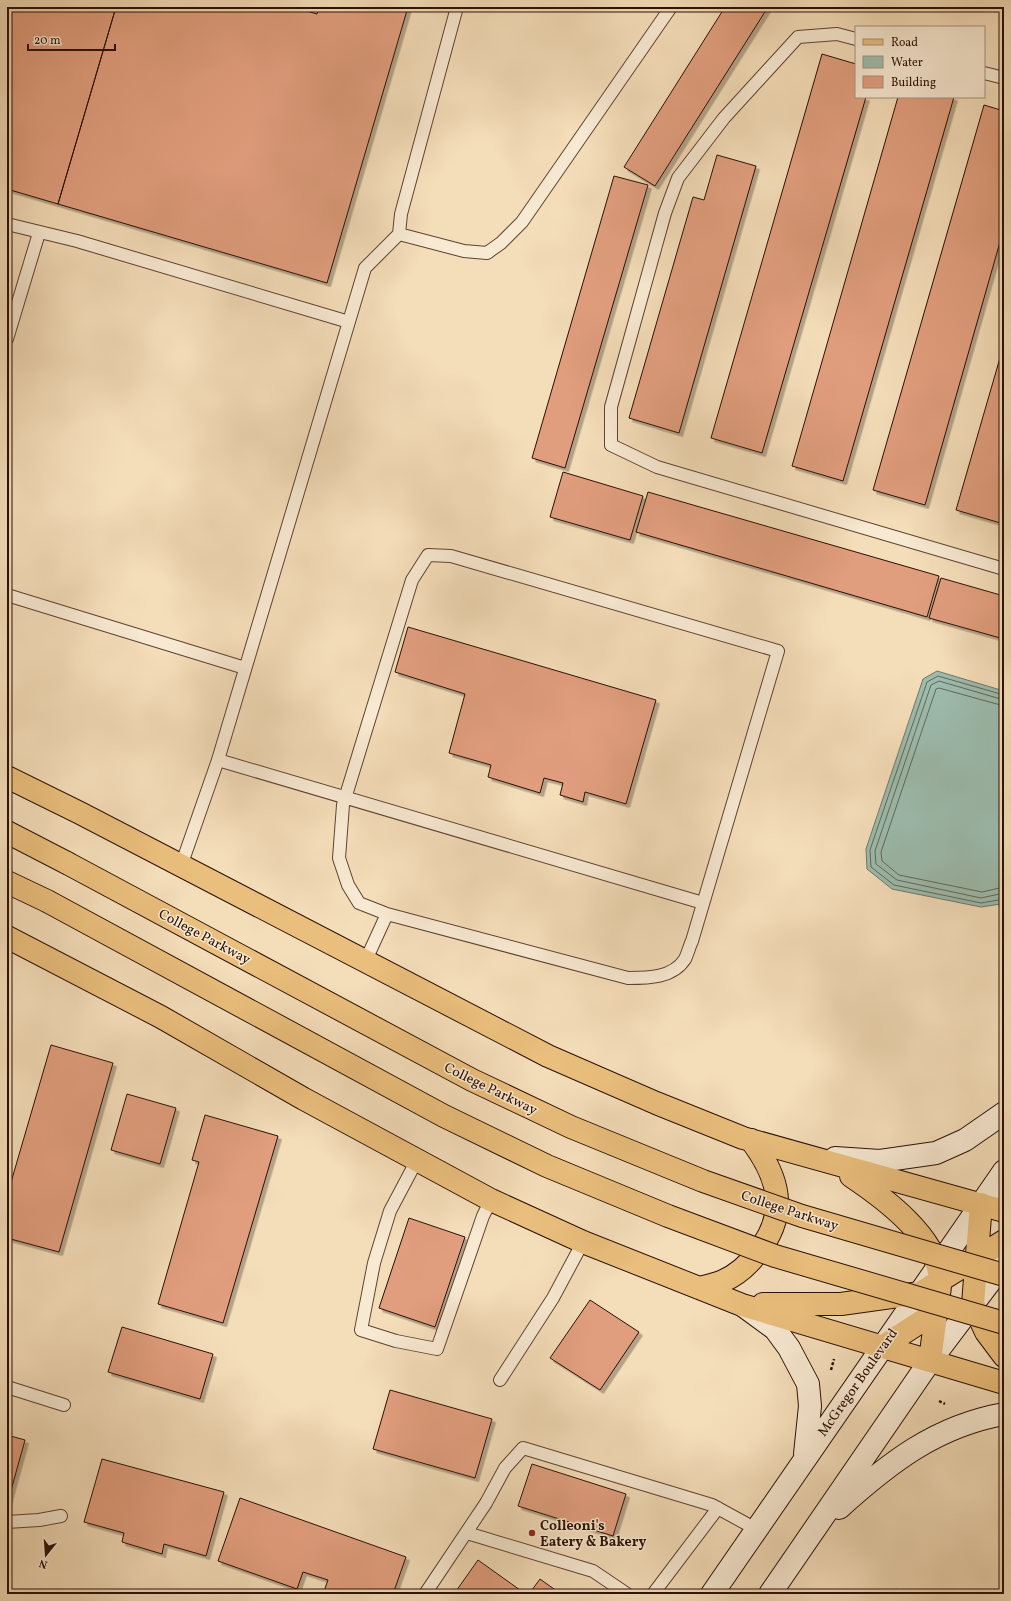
<svg xmlns="http://www.w3.org/2000/svg" width="1011" height="1601" viewBox="0 0 1011 1601" font-family="Vollkorn,serif">
<style>
.water{fill:#9cbcae;stroke:#6f776a}
.lines{fill:none;stroke-linecap:round;stroke-linejoin:round}
.shore{stroke:#646659;stroke-width:1}
.building{fill:#e19e7e;stroke:#2b1004;filter:url(#shadow)}
.service-casing{stroke:#5d4331;stroke-width:14}
.secondary-casing{stroke:#2b1004;stroke-width:24}
.primary-casing{stroke:#2b1004;stroke-width:24}
.path{stroke:#2b1004;stroke-width:2.5;stroke-dasharray:3 2;stroke-linecap:butt}
.service{stroke:#f8e9d2;stroke-width:12}
.secondary{stroke:#f8e9d2;stroke-width:22}
.primary{stroke:#eabe7c;stroke-width:22}
.primary-bridge-casing{stroke:#2b1004;stroke-width:24;stroke-linecap:butt}
.primary-bridge{stroke:#eabe7c;stroke-width:22}
.poi-dot{fill:#8f2418;stroke:#f8e9d2;stroke-width:1.5}
.labels{text-anchor:middle;stroke-width:3;stroke-linejoin:round;paint-order:stroke}
.street-label{font-size:14px;fill:#2b1004;stroke:#f8e9d2}
.poi-label{font-size:14px;font-weight:bold;fill:#2b1004;stroke:#f8e9d2;text-anchor:start}
</style>
<defs>
<filter id="shadow"><feDropShadow dx="3.5" dy="3.5" stdDeviation="0" flood-color="#0004"/></filter>
</defs>
<rect width="100%" height="100%" fill="#f4ddb9"/>
<filter id="stains"><feTurbulence type="fractalNoise" baseFrequency=".005" numOctaves="4"/><feColorMatrix values="0 0 0 0 .2 0 0 0 0 .09 0 0 0 0 .02 0 0 0 .5 -.17"/></filter>
<radialGradient id="worn" r=".72"><stop offset=".6" stop-color="#630" stop-opacity="0"/><stop offset="1" stop-color="#630" stop-opacity=".3"/></radialGradient>
<path class="water" d="M937,671L1004,691V901L1001,904L981,907L892,889L867,869L866,849L923,679Z"/>
<g class="lines">
<path class="shore" d="M1004,695L938,676L927,682L870,850L871,867L894,885L981,903L1004,899
M1004,700L939,681L931,685L875,851L876,864L897,880L981,898L1004,893
M1004,706L939,688L936,689L881,852L882,861L899,875L982,892L1004,887"/>
</g>
<path class="building" d="M7,7H10V17H7Z
M13,7H116L58,204L7,189V29Z
M116,7H293L317,14L319,7H408L327,283L58,204Z
M725,7H768L655,186L624,167Z
M822,54L856,64V97H866L762,453L711,438Z
M898,97H954L843,481L792,466Z
M984,105L1004,111V228L925,505L873,490Z
M717,155L756,166L679,433L629,418L693,197L704,200Z
M614,176L648,185L565,468L532,458Z
M1004,344V524L956,510Z
M563,472L643,496L630,540L550,517Z
M648,492L939,576L927,617L636,532Z
M941,578L1004,596V639L929,618Z
M408,627L656,700L626,804L585,792L583,802L560,795L563,783L544,778L540,793L488,777L491,765L449,753L465,694L395,672Z
M51,1045L113,1063L59,1252L7,1238V1196Z
M127,1094L176,1108L160,1164L111,1150Z
M205,1115L278,1136L223,1323L158,1304L199,1162L192,1160Z
M409,1218L465,1237L435,1327L379,1308Z
M590,1300L639,1332L600,1390L550,1358Z
M122,1327L213,1354L200,1399L108,1372Z
M390,1390L492,1419L475,1478L373,1449Z
M7,1435L25,1440L7,1505Z
M102,1459L224,1492L206,1556L164,1544L162,1554L122,1542L124,1533L84,1522Z
M532,1464L626,1494L613,1536L518,1506Z
M240,1498L406,1557L393,1594H323L328,1580L303,1572L297,1589L218,1561Z
M478,1560L520,1590L517,1594H454Z
M540,1579L561,1594H529Z
M896,1589L904,1594H893Z"/>
<g class="lines">
<defs>
<path id="service" d="M856,39L837,34L798,37L724,118L678,178L665,213L611,407V445L657,467L1004,569
M984,73L1004,78
M7,224L77,241L349,322
M399,234L464,251L487,253L501,243L522,222L671,7
M7,339L39,233
M7,595L245,668
M218,760L703,903
M181,866L218,760L365,268L399,234L401,214L457,7
M365,962L387,914L628,978C648,978 673,978 685,959C688,953 689,947 692,941L778,651L451,556L428,555L412,580L343,805L339,858L348,885L359,903L387,914
M417,1160L390,1211L374,1263L361,1330L396,1341L437,1349L483,1216L491,1200
M500,1380L553,1298L583,1242
M7,1387L64,1405
M7,1522L39,1520L61,1516
M467,1533L593,1571L627,1594
M425,1594L486,1503L505,1468L523,1448L712,1505L756,1529
M653,1594L718,1508"/>
<path id="secondary" d="M835,1158L880,1161L936,1153L965,1140L1004,1113
M745,1307L775,1329L789,1348L808,1384L810,1406L805,1454
M839,1508C889,1463 936,1426 1004,1414
M712,1594L1004,1171
M770,1594L930,1361L1004,1263"/>
<path id="primary" d="M7,777L80,813L548,1056L656,1103L743,1138L1004,1211
M7,832L67,863
M7,882L47,901
M7,937L161,1017L304,1099L491,1200L583,1242L742,1305L1004,1383
M851,1176C884,1198 937,1237 940,1279C941,1288 938,1298 937,1307C935,1325 932,1343 930,1361
M981,1204L973,1304L986,1332L1004,1356
M699,1288C707,1286 716,1284 723,1281C737,1275 749,1264 758,1252C789,1213 779,1177 751,1140
M763,1304H841L920,1293L1004,1241
M882,1347L945,1306"/>
</defs>
<use href="#service" class="service-casing"/>
<use href="#secondary" class="secondary-casing"/>
<use href="#primary" class="primary-casing"/>
<path class="path" d="M831,1370L834,1359
M939,1401L945,1404"/>
<use href="#service" class="service"/>
<use href="#secondary" class="secondary"/>
<use href="#primary" class="primary"/>
<defs>
<path id="primary-bridge" d="M67,863L472,1080L571,1127L703,1181L802,1216L1004,1275
M47,901L444,1116L547,1166L668,1216L775,1256L1004,1323"/>
</defs>
<use href="#primary-bridge" class="primary-bridge-casing"/>
<use href="#primary-bridge" class="primary-bridge"/>
</g>
<circle class="poi-dot" cx="532" cy="1533" r="4"/>
<g class="labels">
<g class="street-label">
<text transform="translate(205 936) rotate(28)" y="5">College Parkway</text>
<text transform="translate(491 1088) rotate(26)" y="5">College Parkway</text>
<text transform="translate(790 1210) rotate(18)" y="5">College Parkway</text>
<text transform="translate(857 1382) rotate(-55)" y="5">McGregor Boulevard</text>
</g>
<g class="poi-label">
<text x="540" y="1530">Colleoni's<tspan x="540" dy="16">Eatery &amp; Bakery</tspan></text>
</g>
</g>
<rect width="1011" height="1601" fill="none" stroke="#f4ddb9" stroke-width="24"/>
<rect x="8" y="8" width="995" height="1585" fill="none" stroke="#2b1004" stroke-width="2"/>
<rect x="12" y="12" width="987" height="1577" fill="none" stroke="#2b1004"/>
<rect x="855" y="26" width="130" height="72" fill="#f8e9d2" stroke="#a69280"/>
<rect x="863" y="39" width="20" height="6" fill="#eabe7c" stroke="#a69280"/>
<text x="891" y="46" font-size="12" fill="#2b1004">Road</text>
<rect x="863" y="56" width="20" height="12" fill="#9cbcae" stroke="#a69280"/>
<text x="891" y="66" font-size="12" fill="#2b1004">Water</text>
<rect x="863" y="76" width="20" height="12" fill="#e19e7e" stroke="#a69280"/>
<text x="891" y="86" font-size="12" fill="#2b1004">Building</text>
<g transform="translate(46 1555) rotate(197)" stroke="#f8e9d2" stroke-width="3" paint-order="stroke">
<path d="M0-3L7 15L0 10L-7 15Z" fill="#2b1004"/>
<text y="-6" font-size="11" font-weight="bold" text-anchor="middle" fill="#2b1004">N</text>
</g>
<path d="M28 44v6h87v-6" fill="none" stroke="#2b1004" stroke-width="2"/>
<text x="34" y="44" font-size="12" fill="#2b1004" stroke="#f8e9d2" stroke-width="3" paint-order="stroke">20 m</text>
<rect width="100%" height="100%" filter="url(#stains)"/>
<rect width="100%" height="100%" fill="url(#worn)"/>
</svg>
